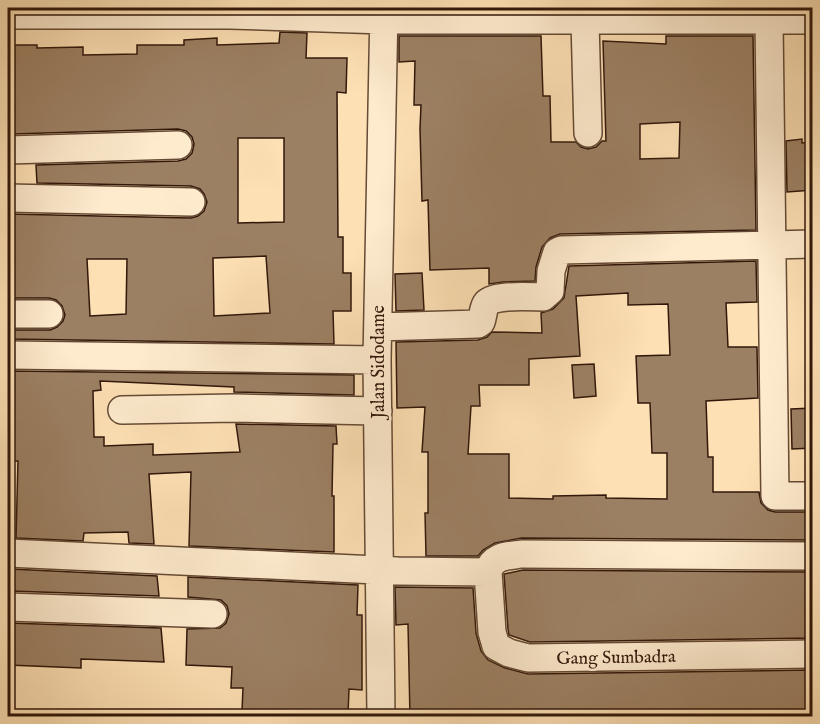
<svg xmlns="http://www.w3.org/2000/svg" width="820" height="724" viewBox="0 0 820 724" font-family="'IM FELL English',serif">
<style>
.building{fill:#9c8063;stroke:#32180b;stroke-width:1.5;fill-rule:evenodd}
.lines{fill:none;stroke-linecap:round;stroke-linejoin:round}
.street-casing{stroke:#654a35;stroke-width:30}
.street{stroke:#feebce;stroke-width:27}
.labels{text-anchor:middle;stroke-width:5;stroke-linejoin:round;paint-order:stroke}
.street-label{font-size:18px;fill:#32180b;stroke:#feebce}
</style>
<rect width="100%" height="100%" fill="#fde0b4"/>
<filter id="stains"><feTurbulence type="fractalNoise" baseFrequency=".00333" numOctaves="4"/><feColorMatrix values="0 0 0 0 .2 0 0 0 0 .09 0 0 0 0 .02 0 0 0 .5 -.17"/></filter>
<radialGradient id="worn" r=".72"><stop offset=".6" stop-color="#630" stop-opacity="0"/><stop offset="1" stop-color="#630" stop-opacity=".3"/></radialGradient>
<path class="building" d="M280,32L307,33L306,58H347L346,93L337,92L338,237H343V273H351V311H333L334,344L8,339V330H50L57,327L63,321L65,315L62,306L56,300L49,298H8V214L191,218L198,216L204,211L207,202L204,194L200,189L191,186L37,183L36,165L178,161L186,159L192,153L194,144L192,137L186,131L178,129L12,134V103H14L13,45H37V48L83,47V55L137,54V45H184V40L217,38V45L279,43ZM238,138H284V222L238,223ZM266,256L270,313L214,316L213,258ZM87,259H127L126,314L90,316Z
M399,36H541L543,96H550L551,142H576L581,147L588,149L596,147L602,141H606L603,41L666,44V36H753L756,230L560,234L550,238L542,247L536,267L535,281L503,282L489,284V268L430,270L428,200L422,201L420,129L421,105H414L415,61L399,62ZM680,122L679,158L640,159V124Z
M802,139V143L813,142V190L787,192L786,141Z
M756,261L757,302L726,303L728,347H757L758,398L706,401L708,457H713V492H759L761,503L768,510L775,512H813V540L522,538L495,543L483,550L478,556H426L425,513H428V452H422L425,407L397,408L396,342L478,340L487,337L492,332L542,333L541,313L553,309L564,298L569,266ZM628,293V305L668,304L670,355L636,356L638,403H650L652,453H667V499L606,498V495L553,496V499L509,498V454H468L471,406H480L479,385H529V359L580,356L576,296Z
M422,273L424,310L396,311L395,274Z
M594,364L596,396L574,398L572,365Z
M8,371L354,375V395L234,392V387L100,381L101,390L93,391L94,437H104V446L153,444V455L240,452L236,424L336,426L337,444H333L332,496H334V552L189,546L191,472L149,474L154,544L129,543L128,532L84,533L83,541L16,538L18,461H8Z
M813,408V448L792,449L791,409Z
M10,569L157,576L159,596L10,591Z
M523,570L813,572V638L530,642L509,635L508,629L504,574Z
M188,577L358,585L357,615H362V690L349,689L348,715L242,711L243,688H231L232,667L186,665L187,629L220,628L226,623L229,614L227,606L221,600L188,597Z
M395,587L473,588L476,633L481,651L488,660L505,668L528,674L813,670V717H475V714L410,717L408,624L396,625Z
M8,623L161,628L164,662L81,659V668L8,665Z"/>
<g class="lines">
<defs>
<path id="street" d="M8,15H230L384,20H812
M585,21L588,133
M769,21L775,496H812
M8,150L178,145
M8,198L191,202
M8,314H49
M378,327L478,324L481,322C483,317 483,309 486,304C492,294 532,297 543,297L550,291L551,271L557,252L561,250L812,244
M8,355L377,360
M122,410L235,408L378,411
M8,553L398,571L488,572
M812,556L522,554C508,556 492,555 488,572L492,632L496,646L509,653L528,658L812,654
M8,607L213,614
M381,716L377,360L384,8"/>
</defs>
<use href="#street" class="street-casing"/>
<use href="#street" class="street"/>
</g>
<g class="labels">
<g class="street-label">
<text transform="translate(378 362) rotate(-90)" y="6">Jalan Sidodame</text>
<text transform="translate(616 657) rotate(-1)" y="6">Gang Sumbadra</text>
</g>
</g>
<rect width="820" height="724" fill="none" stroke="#fde0b4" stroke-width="30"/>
<rect x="9" y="9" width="802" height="706" fill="none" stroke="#32180b" stroke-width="3"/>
<rect x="15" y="15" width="790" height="694" fill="none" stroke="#32180b" stroke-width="1.5"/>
<rect width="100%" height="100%" filter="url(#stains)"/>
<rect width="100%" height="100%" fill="url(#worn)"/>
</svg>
